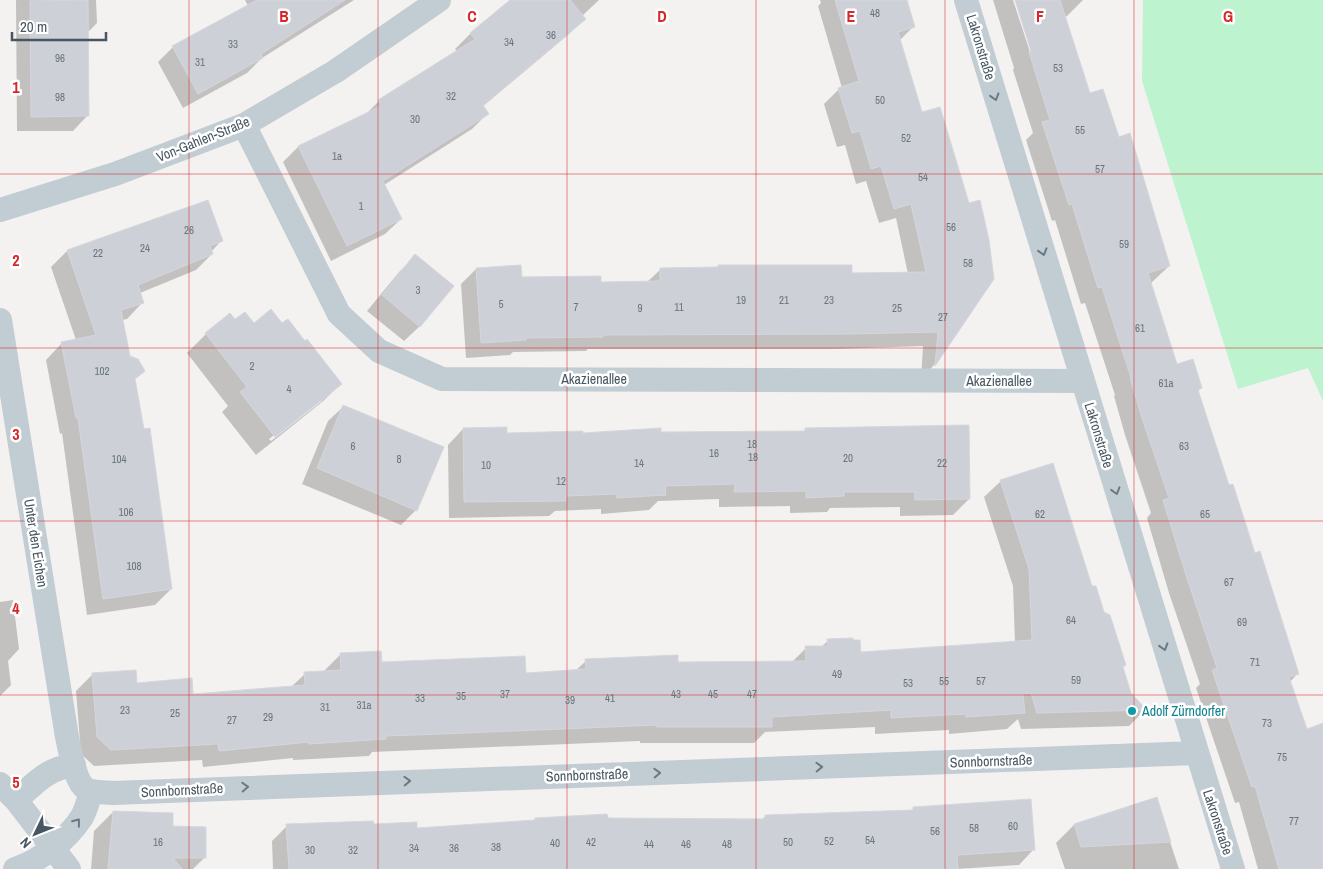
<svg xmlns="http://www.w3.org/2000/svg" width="1323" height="869" viewBox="0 0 1323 869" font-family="'Archivo Narrow',sans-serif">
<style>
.green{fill:#bef3d0}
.shadow{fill:#0003;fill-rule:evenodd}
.building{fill:#cdd0d6;stroke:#d5d7dd}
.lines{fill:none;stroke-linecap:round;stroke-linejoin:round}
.minor{stroke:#c1ccd3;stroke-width:24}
.oneway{stroke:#6c7982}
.grid{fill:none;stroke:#d62828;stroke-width:1;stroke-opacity:0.55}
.culture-dot{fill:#0f9aa8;stroke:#fff;stroke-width:2}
.labels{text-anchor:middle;stroke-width:5;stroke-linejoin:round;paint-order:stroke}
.number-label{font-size:11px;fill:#68747e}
.street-label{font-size:14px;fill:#475660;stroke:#fff}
.culture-label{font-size:14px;fill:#0d838f;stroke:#fff;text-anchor:start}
.grid-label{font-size:16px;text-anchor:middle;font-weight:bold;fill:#d62828;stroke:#fff;stroke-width:5;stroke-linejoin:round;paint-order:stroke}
</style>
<rect width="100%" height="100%" fill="#f4f1f1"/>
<path class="green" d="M1143,0H1323V401L1308,368L1238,389L1142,81Z"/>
<path class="shadow" d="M16,0H96L97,23L87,33L88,115L73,131H17Z
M245,0H354L262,58L247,73L183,108L158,62L173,47L248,6Z
M511,0H599L582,16L585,19L569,34L482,107L487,114L472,129L384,185L401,219L385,234L331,261L283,162L298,147L365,115L379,101L458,52L455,49L470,34Z
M820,0H905L913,27L900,40L921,114L968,204L993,279L934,365L921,379L923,346L836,349H588L586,351L513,352L510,355L466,358L461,284L476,269L521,278L600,284L646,283L661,269L851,275L908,274L896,218L879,223L866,181L856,184L845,145L837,147L824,104L839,89L842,88L818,6L821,3Z
M993,0H1013L1032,58L1034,57L1016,0H1083L1067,16L1064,17L1089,95L1118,139L1169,266L1150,284L1176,366L1201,388L1197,392L1229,487L1298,673L1290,682L1306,730L1323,725V869H1258L1239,802L1235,803L1196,688L1200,684L1169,593L1147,518L1151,513L1125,435L1114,396L1115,395L1085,303L1081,304L1055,220L1052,221L1026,140L1033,133L1013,70L1014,68Z
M207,202L221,241L211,252L212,254L196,270L140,293L143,302L127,319L122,320L171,589L155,605L87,615L62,433L60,434L46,360L62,343L76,340L51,267L67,251Z
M415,256L420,326L404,341L367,311L400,271Z
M230,315L235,321L253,325L341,384L322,402L256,455L222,412L228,406L187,353L206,334ZM322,398V401L271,441L269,439Z
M344,406L416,510L401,525L302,484L328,421Z
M463,429L506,434L582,435L803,432L805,430L969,499L953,515L900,516V507L830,508L827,512L790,513V506L719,507V499L658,501L649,510L601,514V509L555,511L549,516L449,518L448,445Z
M1001,481L1091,587L1122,667L1129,693L1145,710L1129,726L1021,729L1018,719L1007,729L949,734V730L875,734V727L765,732L754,743H640V741L372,752L369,756L293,760V758L203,767L202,760L94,766L81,754L76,691L93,674L192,695L291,687L305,674L324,671L340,655L380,663L525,674L575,671L586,661L677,663H791L806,648L821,647L828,641L860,654L1015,643L1013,586L984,497Z
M13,600L19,649L8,661L11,685L0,696V602Z
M1156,799L1179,869H1065L1056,843L1074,825Z
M914,808L1034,849L1019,865L957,869H273L272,841L287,826H372L416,830L532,822L535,819L761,820L766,816L911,811Z
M113,812L171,827L205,857L193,869H91L94,831Z"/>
<path class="building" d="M88,0L89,116L31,117L30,1Z
M257,0H345L261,54L263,58L198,94L172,46Z
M510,0H570L586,19L483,105L489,114L383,181L402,219L347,246L298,146L381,106L378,100L475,39L470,33Z
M835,0H907L915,27L898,32L922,112L940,107L969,203L980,200L989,240L994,279L935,366L938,332L852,334L603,335V337L526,338V340L481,343L476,268L521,265L522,277L601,276V282L660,281V268L718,267V265H852V273L926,272L911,204L894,209L881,166L871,169L860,131L852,133L838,88L859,81Z
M1015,0H1060L1090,93L1103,89L1119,137L1130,133L1170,266L1148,273L1177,364L1193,359L1202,388L1198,390L1229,485L1233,484L1255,553L1260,551L1299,674L1289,677L1307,729L1323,723V869H1279L1255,786L1252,787L1212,670L1217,668L1186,575L1163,500L1169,498L1142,418L1130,378H1131L1102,287L1098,288L1072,204L1069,205L1042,122L1050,120L1029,52L1031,51Z
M208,200L223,241L210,246L213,254L138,285L144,303L121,310L130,356L138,359L145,371L135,379L144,429L150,428L172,589L103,599L78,418H76L61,342L96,335L67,250Z
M415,254L454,286L420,327L382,295Z
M271,309L282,323L288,319L305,341L307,339L342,384L275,437L240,392L247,387L205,333L230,313L235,319L245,312L254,323Z
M343,405L444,447L417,511L317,468Z
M969,425L970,499L915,500V492H844V496L806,498V491L734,492L735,484L665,486L666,495L617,498L616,494L566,496V501L464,502L463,428L507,427V433L583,431V433L661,428V432L805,431V428Z
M1053,463L1092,586H1096L1104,612L1110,615L1126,665L1123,667L1131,693L1147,710L1037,713L1031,693L1023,694L1025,713L966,717L965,714L891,718V710L772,717V727H657V725L441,734L386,736V739L309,744V742L219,751L218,744L111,750L97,737L92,673L136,670L137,683L192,678L193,694L305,685L304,672L341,670L340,653L381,651L382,662L525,656L526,673L586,669L585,659L678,655V662L806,661L805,646H828L827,639L853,638V640H860L861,652L1032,640L1029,569L1000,480Z
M1157,797L1171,842L1081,847L1074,824Z
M1031,799L1035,850L957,855L958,869H289L286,824L373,821L374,824L417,822V828L535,820V818L607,814L608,818L765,819V815L913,810V807Z
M113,811L173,813V826L206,827V858H173L182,869H108Z"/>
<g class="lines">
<path class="minor" d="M966,0L1233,869
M244,125L339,314L379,351L442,379L1082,381
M0,210L115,174L244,125L336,71L439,0
M0,320L67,737C70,750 75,782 86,789C93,793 105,792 113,793L1196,753
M0,784L16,800L69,869
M16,800C37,782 46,769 74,765
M15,869C41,860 66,841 82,817C86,809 89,799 91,791"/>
</g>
<defs><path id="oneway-chevron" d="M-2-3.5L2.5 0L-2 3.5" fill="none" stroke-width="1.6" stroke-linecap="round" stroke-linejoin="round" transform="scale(1.25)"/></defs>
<g class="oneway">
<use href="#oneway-chevron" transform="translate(995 97) rotate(73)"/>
<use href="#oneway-chevron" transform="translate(1043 252) rotate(73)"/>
<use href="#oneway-chevron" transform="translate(1116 491) rotate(73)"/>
<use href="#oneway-chevron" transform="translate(1164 647) rotate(73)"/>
<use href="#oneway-chevron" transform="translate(819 767) rotate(-2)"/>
<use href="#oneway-chevron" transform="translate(657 773) rotate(-2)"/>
<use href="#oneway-chevron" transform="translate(407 781) rotate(-2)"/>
<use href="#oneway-chevron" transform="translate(245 787) rotate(-3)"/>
<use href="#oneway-chevron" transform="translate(77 822) rotate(-52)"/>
</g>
<path class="grid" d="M189,0V869M378,0V869M567,0V869M756,0V869M945,0V869M1134,0V869M0,174H1323M0,348H1323M0,521H1323M0,695H1323"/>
<circle class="culture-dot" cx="1132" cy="711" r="5"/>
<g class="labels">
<g class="number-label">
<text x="875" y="17">48</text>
<text x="551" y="39">36</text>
<text x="509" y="46">34</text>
<text x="233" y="48">33</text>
<text x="60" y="62">96</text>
<text x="200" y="66">31</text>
<text x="1058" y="72">53</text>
<text x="451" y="100">32</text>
<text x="60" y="101">98</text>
<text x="880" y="104">50</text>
<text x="415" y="123">30</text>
<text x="1080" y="134">55</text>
<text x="906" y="142">52</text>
<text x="337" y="160">1a</text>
<text x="1100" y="173">57</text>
<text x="923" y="181">54</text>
<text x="361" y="210">1</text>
<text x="951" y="231">56</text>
<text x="189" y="234">26</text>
<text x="1124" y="248">59</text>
<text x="145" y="252">24</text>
<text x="98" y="257">22</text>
<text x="968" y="267">58</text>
<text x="418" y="294">3</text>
<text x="741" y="304">19</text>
<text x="784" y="304">21</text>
<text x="829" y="304">23</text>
<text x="501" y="308">5</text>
<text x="576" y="311">7</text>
<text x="679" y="311">11</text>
<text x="640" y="312">9</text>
<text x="897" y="312">25</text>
<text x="943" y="321">27</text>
<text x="1140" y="332">61</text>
<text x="252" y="370">2</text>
<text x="102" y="375">102</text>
<text x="1166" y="387">61a</text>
<text x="289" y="393">4</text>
<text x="752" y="448">18</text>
<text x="353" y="450">6</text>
<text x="1184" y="450">63</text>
<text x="714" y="457">16</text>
<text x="753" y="461">18</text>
<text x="848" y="462">20</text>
<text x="119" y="463">104</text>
<text x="399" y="463">8</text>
<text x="639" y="467">14</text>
<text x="942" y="467">22</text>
<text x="486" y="469">10</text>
<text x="561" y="485">12</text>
<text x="126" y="516">106</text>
<text x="1040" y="518">62</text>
<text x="1205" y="518">65</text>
<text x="134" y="570">108</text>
<text x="1229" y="586">67</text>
<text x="1071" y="624">64</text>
<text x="1242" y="626">69</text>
<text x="1255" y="666">71</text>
<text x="837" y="678">49</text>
<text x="1076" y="684">59</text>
<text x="944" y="685">55</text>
<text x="981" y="685">57</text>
<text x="908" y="687">53</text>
<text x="505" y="698">37</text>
<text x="676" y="698">43</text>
<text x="713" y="698">45</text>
<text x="752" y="698">47</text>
<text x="461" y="700">35</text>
<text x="420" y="702">33</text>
<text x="610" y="702">41</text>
<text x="570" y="704">39</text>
<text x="364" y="709">31a</text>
<text x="325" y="711">31</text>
<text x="125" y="714">23</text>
<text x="175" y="717">25</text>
<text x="268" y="721">29</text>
<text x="232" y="724">27</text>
<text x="1267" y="727">73</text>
<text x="1282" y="761">75</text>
<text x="1294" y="825">77</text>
<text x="1013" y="830">60</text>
<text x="974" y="832">58</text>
<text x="935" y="835">56</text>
<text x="870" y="844">54</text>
<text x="829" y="845">52</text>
<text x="158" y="846">16</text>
<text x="591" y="846">42</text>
<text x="788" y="846">50</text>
<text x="555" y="847">40</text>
<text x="649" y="848">44</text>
<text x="686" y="848">46</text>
<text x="727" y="848">48</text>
<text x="496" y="851">38</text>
<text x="414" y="852">34</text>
<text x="454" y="852">36</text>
<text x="310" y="854">30</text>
<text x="353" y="854">32</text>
</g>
<g class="street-label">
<text transform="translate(981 47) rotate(73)" y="5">Lakronstraße</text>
<text transform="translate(203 139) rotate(-22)" y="5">Von-Gahlen-Straße</text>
<text x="594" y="384">Akazienallee</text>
<text x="999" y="386">Akazienallee</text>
<text transform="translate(1099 435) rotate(73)" y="5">Lakronstraße</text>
<text transform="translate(36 543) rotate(81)" y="5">Unter den Eichen</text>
<text transform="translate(991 761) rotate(-2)" y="5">Sonnbornstraße</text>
<text transform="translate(587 775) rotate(-2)" y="5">Sonnbornstraße</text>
<text transform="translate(182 790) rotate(-3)" y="5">Sonnbornstraße</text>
<text transform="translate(1218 822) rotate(72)" y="5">Lakronstraße</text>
</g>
<g class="culture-label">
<text x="1142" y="716">Adolf Zürndorfer</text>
</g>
</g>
<g class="grid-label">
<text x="284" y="22">B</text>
<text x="472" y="22">C</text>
<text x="662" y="22">D</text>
<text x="851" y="22">E</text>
<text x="1040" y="22">F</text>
<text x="1228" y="22">G</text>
<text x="16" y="93">1</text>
<text x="16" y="266">2</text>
<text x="16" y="440">3</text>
<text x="16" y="614">4</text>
<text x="16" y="788">5</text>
</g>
<g transform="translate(35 834) rotate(227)" stroke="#ffffff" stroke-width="4" paint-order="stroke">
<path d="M0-4L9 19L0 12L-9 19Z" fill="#475660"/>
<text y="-8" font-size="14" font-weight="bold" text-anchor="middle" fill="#475660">N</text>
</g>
<path d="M12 32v8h94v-8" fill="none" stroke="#475660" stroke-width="2.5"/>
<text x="20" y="32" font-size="15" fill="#475660" stroke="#ffffff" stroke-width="4" paint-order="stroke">20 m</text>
</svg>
